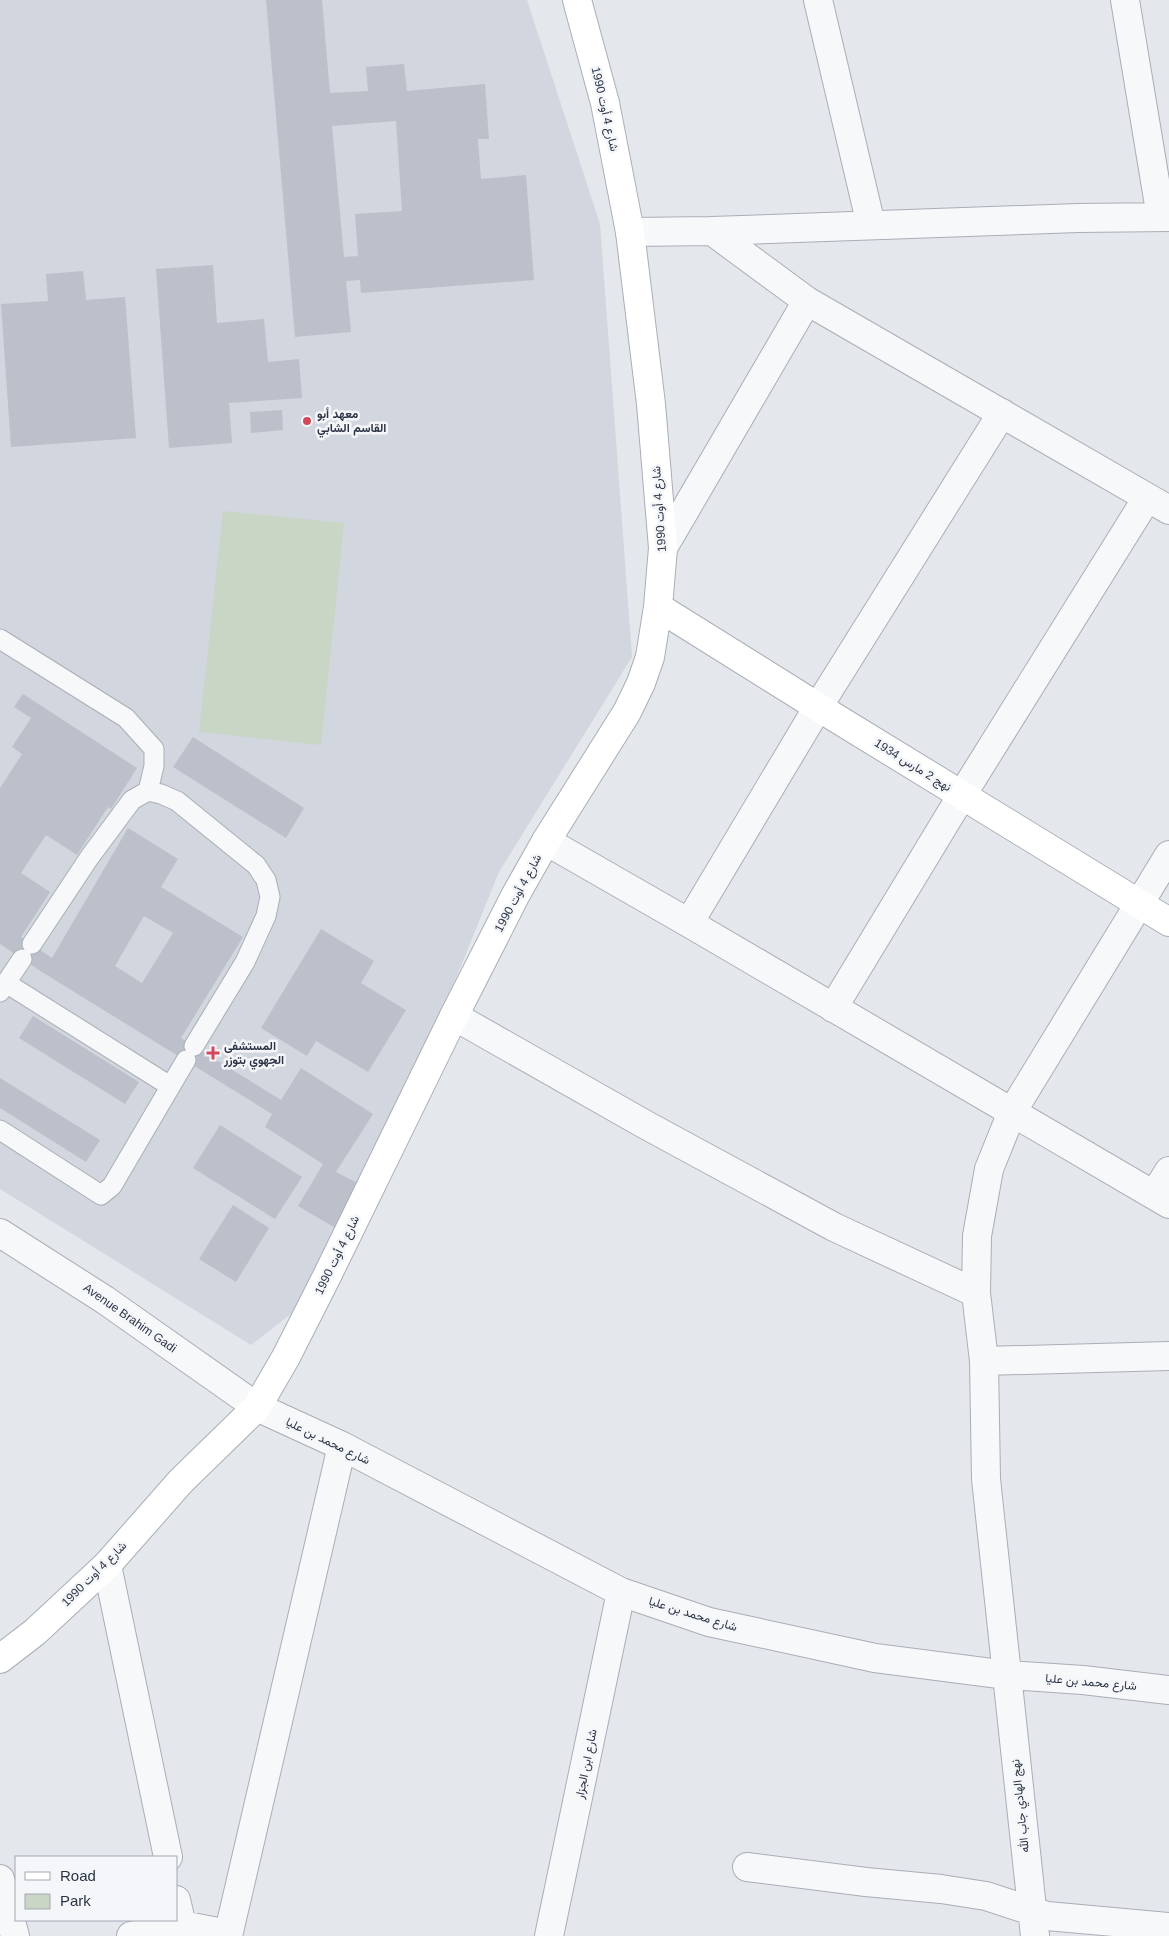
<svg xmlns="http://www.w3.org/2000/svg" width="1169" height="1936" viewBox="0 0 1169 1936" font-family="Arial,Vazirmatn,sans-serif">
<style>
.built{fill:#d2d6de}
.green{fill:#c9d6c5}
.building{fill:#bbc0ca;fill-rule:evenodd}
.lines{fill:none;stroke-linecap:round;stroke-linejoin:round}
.lane-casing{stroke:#a9aeb7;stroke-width:21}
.street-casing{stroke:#a9aeb7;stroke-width:30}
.secondary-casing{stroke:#a9aeb7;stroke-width:30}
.lane{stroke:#f7f8fa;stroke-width:19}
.street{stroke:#f7f8fa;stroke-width:28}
.secondary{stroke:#fff;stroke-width:28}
.poi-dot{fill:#d1495b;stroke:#f4f6f9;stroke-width:2}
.labels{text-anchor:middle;stroke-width:5;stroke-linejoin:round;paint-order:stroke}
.street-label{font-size:12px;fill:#2b3445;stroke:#f4f6f9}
.poi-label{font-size:12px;font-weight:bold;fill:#2b3445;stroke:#f4f6f9;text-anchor:start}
</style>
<rect width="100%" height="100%" fill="#e4e7ec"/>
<path class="built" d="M0,0H527L600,224L632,657L499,872L370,1190L310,1299L251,1345L0,1189Z"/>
<path class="green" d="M223,511L344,523L321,745L199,732Z"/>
<path class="building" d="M266,0H322L330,93L368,91L366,67L404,64L407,91L485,84L489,139H478L481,179L526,175L534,280L361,293L360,280L346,281L351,332L295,337ZM396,121L402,211L355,214L358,256L344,257L332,126Z
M213,265L217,323L264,319L268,362L299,359L302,398L229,403L232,443L169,448L156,269Z
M83,271L86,300L125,297L136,438L11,447L1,304L48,301L46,274Z
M282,410L283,430L251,433L250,412Z
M23,694L137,768L111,809L108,807L77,855L46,835L21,873L50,892L21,937L52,958L128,828L178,859L161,887L243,937L181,1038L281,1100L301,1068L373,1114L336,1172L367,1188L344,1233L298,1206L323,1164L265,1127L272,1114L42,972L0,944V788L22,754L12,747L31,718L14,707ZM144,916L173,933L142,983L115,966Z
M193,737L304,808L286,838L173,767Z
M321,929L374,961L361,983L406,1010L368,1072L316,1041L307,1056L261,1028Z
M33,1016L139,1082L125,1104L19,1038Z
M0,1078L100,1140L86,1162L0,1108Z
M220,1125L302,1177L275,1219L193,1168Z
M233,1205L269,1228L236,1282L199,1259Z"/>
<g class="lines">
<defs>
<path id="lane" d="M0,639L126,718L154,749V766L148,791
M32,944L89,858L132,800L148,791L161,794L177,801L256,865L266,880L270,897L266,916L245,962L194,1046
M6,983L170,1086
M0,992L22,959
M0,1130L101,1195L112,1186L186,1060"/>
<path id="street" d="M818,0L871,225
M1125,0L1161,217
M712,231L1078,218L1169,217
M630,232L712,231L807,301L1169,510
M663,548L807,301
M546,841L689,923L1169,1204
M689,923L818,707L1002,413
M833,1008L962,795L1147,498
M454,1016L646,1125L834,1227L976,1293
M1154,1195L1169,1171
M0,1233L105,1300L257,1407L342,1446L621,1592L709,1622L875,1658L1007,1675L1083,1680L1169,1690
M984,1361L1169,1356
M107,1565L168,1857
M747,1867L866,1882L941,1889L986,1896L1047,1916L1169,1927
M0,1879L15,1936
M176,1900L182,1925
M131,1936L182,1925L228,1934
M228,1936L342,1446
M549,1936L621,1592
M1035,1936L986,1479L984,1361L976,1293L977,1236L989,1169L1012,1112L1169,855"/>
<path id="secondary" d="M658,607L818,707L1169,922
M0,1659L35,1632L107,1565L181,1481L257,1407L286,1357L326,1278L454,1016L515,896L546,841L627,712L641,683L650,657L658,607L663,548L651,404L630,232L605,103L577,0"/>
</defs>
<use href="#lane" class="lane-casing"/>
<use href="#street" class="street-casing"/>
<use href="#secondary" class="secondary-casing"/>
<use href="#lane" class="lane"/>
<use href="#street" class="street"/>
<use href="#secondary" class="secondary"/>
</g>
<g class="poi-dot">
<circle cx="307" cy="421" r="5"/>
<path d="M210.5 1045.5h5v5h5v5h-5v5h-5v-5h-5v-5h5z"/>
</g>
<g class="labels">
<g class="street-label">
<text transform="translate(605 109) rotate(77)" y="4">شارع 4 أوت 1990</text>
<text transform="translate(659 509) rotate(-94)" y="4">شارع 4 أوت 1990</text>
<text transform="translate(913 765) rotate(32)" y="4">نهج 2 مارس 1934</text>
<text transform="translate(518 893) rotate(-62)" y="4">شارع 4 أوت 1990</text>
<text transform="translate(337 1255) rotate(-64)" y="4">شارع 4 أوت 1990</text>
<text transform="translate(130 1318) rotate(35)" y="4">Avenue Brahim Gadi</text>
<text transform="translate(328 1441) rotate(26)" y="4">شارع محمد بن عليا</text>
<text transform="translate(94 1574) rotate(-45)" y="4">شارع 4 أوت 1990</text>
<text transform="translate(693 1614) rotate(17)" y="4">شارع محمد بن عليا</text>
<text transform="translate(1091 1682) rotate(5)" y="4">شارع محمد بن عليا</text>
<text transform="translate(586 1764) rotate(-79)" y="4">شارع ابن الجزار</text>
<text transform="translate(1020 1806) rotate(-96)" y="4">نهج الهادي جاب الله</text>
</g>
<g class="poi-label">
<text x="317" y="418">معهد أبو<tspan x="317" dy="14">القاسم الشابي</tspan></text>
<text x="224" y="1050">المستشفى<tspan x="224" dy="14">الجهوي بتوزر</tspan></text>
</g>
</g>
<rect x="15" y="1856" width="162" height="65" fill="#f4f6f9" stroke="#a4a8b1"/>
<rect x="25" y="1872" width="25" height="8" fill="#ffffff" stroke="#a4a8b1"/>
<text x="60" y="1881" font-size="15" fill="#2b3445">Road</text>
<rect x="25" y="1894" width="25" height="15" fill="#c9d6c5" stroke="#a4a8b1"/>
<text x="60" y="1906" font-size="15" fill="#2b3445">Park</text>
</svg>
